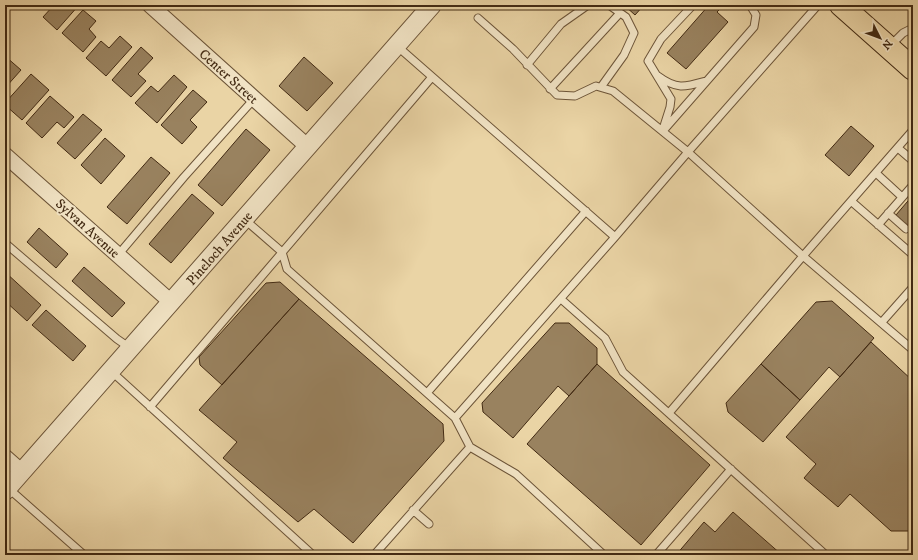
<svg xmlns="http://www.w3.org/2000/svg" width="918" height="560" viewBox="0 0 918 560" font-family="'IM FELL DW Pica',serif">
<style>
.building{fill:#99825f;stroke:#422a13}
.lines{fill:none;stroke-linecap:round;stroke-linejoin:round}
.service-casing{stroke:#6c5438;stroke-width:9}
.minor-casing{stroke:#6c5438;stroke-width:17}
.tertiary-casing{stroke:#6c5438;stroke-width:20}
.primary-casing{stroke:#422a13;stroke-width:24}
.service{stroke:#f1e3c4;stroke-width:7}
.minor{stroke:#f1e3c4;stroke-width:15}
.tertiary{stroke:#f1e3c4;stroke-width:18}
.primary{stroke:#ead4a5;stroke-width:22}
.labels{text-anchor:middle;stroke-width:4;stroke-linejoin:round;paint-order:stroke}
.street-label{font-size:14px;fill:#422a13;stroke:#f1e3c4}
</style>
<rect width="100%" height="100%" fill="#ead4a5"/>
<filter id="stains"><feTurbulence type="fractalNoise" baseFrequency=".005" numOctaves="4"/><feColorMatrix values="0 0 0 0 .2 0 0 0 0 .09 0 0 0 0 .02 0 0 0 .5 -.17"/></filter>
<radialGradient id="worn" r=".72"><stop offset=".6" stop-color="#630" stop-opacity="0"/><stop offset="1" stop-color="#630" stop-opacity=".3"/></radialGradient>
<path class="building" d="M54,5H79L57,30L43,17Z
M624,5H644L635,15Z
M709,5H724L717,12L728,22L686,69L667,53Z
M83,10L96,21L89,29L96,37L83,52L62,33Z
M120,36L132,47L106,76L86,58L101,41L109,48Z
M141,47L153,58L138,74L146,81L131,97L112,80Z
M5,56L21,70L5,88Z
M304,57L333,83L307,111L279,86Z
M31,74L49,90L22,120L5,105V103Z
M174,75L187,87L157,123L135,103L151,86L158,92Z
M193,90L207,102L190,120L197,127L182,144L161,125Z
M50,96L74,117L64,128L57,122L42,138L26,123Z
M83,114L102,130L75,159L57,143Z
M851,126L874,146L849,176L825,155Z
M246,129L270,150L222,206L198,185Z
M105,138L125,156L101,184L81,165Z
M151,157L170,173L127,224L107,207Z
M192,194L214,213L171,263L149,244Z
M913,195V230L896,215Z
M39,228L68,254L56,268L27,242Z
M84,267L125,303L112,317L72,281Z
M5,272L41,305L27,321L5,301Z
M280,282L299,299L222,385L200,365L199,357L266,283Z
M299,299L443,424L444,441L353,543L314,509L298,522L223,458L237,442L199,410Z
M832,301L874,338L840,377L829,367L800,400L761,364L816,302Z
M46,310L86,346L73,361L32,325Z
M555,323H569L597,348V364L569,396L558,386L513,438L483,412L482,403Z
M871,342L913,381V531H891L850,494L838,507L804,478L816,464L786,437Z
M597,364L710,465L641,545L527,444Z
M761,364L800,400L763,442L728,412L726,403Z
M733,512L782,555H676L704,522L715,532Z"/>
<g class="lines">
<defs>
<path id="service" d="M478,18L513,49L557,95L575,96L596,86L613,91L688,152L803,256L913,350
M397,46L615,237
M890,46L903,33L913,28
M527,65L561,24L588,5
M658,76C677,90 685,87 706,81
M601,87L624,55L634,33L626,17L609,5
M550,89L620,13
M663,129L670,107L671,99L648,61L661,39L693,5
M663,131L754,27L756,15L750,5
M898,148L913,161
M876,173L902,197
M851,201L913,255
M888,213L906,229
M244,219L282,252L287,269L455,418L470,447L516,474L604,555
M878,225L913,185
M5,243L117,339L130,348
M118,255L184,177L254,99
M561,299L605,338L623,372L826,555
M882,322L913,287
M111,371L313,555
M427,393L586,211
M150,407L432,77
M669,413L803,256L913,130
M455,418L615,237L688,152L818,5
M8,488L84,555
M413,510L429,524
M374,555L470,447
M656,555L731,469"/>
<path id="minor" d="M150,5L308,147
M5,155L171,302
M5,457L22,472"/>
<path id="tertiary" d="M5,491L432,5"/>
<path id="primary" d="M841,5L913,69"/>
</defs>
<use href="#service" class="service-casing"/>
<use href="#minor" class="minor-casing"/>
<use href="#tertiary" class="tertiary-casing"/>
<use href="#primary" class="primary-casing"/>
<use href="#service" class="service"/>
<use href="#minor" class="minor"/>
<use href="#tertiary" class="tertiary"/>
<use href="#primary" class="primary"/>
</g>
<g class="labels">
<g class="street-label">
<text transform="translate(229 76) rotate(42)" y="5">Center Street</text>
<text transform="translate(88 228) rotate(42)" y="5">Sylvan Avenue</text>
<text transform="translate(219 248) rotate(-49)" y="5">Pineloch Avenue</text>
</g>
</g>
<rect width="918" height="560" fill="none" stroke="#ead4a5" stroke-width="20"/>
<rect x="6" y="6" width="906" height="548" fill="none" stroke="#422a13" stroke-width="2"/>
<rect x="10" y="10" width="898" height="540" fill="none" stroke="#422a13"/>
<g transform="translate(880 38) rotate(132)" stroke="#f1e3c4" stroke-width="3" paint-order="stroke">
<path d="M0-3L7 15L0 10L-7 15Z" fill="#422a13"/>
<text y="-6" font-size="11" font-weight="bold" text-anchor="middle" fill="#422a13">N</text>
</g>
<rect width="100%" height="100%" filter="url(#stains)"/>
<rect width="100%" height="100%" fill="url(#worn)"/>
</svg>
